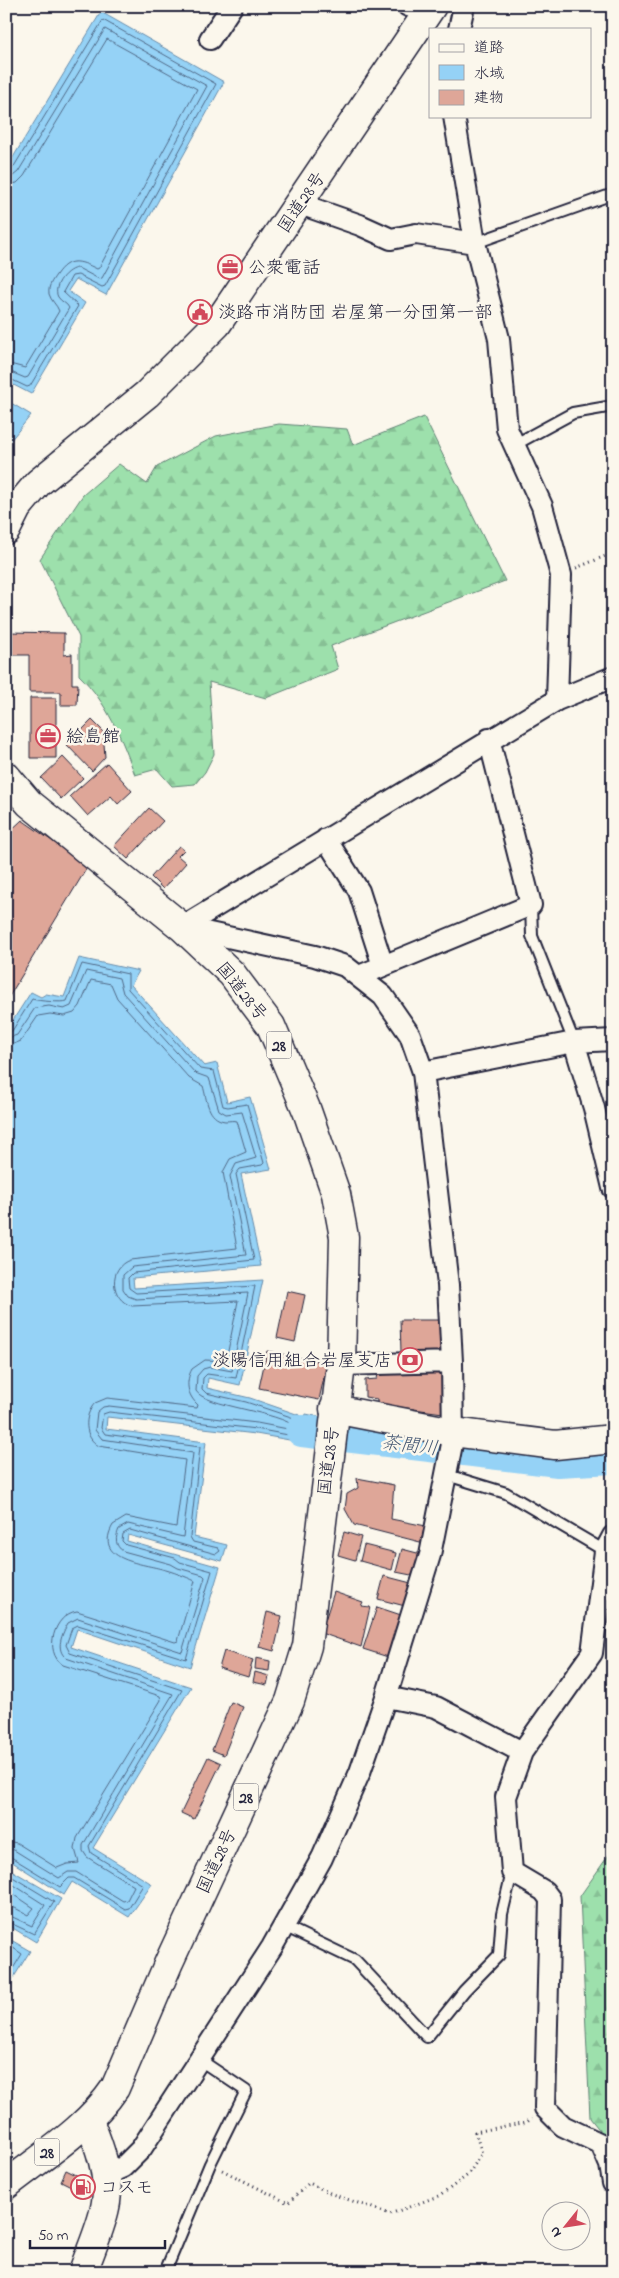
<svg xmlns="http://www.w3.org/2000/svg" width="619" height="2278" viewBox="0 0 619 2278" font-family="'Indie Flower','Klee One',sans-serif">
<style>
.forest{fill:url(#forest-firs);stroke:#608174}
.water{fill:#95d2f6;stroke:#678cab}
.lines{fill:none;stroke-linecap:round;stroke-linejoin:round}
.shore{stroke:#506886;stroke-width:1}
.river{stroke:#95d2f6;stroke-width:32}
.building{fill:#dea698;stroke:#22223b}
.lane-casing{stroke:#22223b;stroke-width:14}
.street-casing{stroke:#22223b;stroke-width:24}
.secondary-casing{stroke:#22223b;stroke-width:31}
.primary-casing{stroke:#22223b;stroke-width:31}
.highway-casing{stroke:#22223b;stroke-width:31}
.path{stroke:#22223b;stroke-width:3;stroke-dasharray:1 4;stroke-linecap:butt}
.lane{stroke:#fbf7ec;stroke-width:10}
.street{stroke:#fbf7ec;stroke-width:20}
.secondary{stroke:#fbf7ec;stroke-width:28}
.primary{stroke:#fbf7ec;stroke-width:28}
.highway{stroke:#fbf7ec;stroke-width:28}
.labels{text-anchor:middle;stroke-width:5;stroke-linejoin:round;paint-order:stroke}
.shield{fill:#fbf7ec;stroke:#636270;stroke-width:1}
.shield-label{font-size:16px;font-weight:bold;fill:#22223b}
.street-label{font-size:18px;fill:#22223b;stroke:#fbf7ec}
.poi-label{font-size:18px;fill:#22223b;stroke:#fbf7ec;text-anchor:start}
.water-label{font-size:19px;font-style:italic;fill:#445773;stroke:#fbf7ec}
</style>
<defs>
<pattern id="forest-firs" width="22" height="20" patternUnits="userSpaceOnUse" patternTransform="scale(1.25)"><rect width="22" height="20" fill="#9de0ac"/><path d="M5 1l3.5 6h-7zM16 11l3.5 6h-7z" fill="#87c095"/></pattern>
</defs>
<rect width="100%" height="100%" fill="#fbf7ec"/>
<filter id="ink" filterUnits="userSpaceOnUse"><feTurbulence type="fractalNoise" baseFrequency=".02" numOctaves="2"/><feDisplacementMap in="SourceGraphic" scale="10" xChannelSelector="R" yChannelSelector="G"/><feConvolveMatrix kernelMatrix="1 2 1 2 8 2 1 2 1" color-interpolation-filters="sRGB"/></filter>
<g filter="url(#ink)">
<path class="forest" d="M424,417L505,581L331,646L338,669L266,698L209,682L214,754L205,772L195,784L172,786L157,769L135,775C122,739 107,702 79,675V637L40,559L83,495L119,464L147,484L157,467L216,436L279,424L347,429L353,445Z
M613,1849V2139L608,2141L590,2118L580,1896Z"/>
<path class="water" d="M101,12L224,82L106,295L76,279L68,291L85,303L31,394L6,381V169Z
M6,400L31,415L6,446Z
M79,958L139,971L131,985L204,1066L217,1063L227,1102L250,1097L271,1169L241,1174L261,1266L133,1278L134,1288L263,1280L240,1385L208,1378L207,1388L250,1398L305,1417L306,1414L320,1417L317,1445L256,1434L107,1417L106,1429L206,1442L194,1537L227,1545L222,1561L128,1535L127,1541L220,1567L190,1667L77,1629L71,1647L191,1687L93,1848L152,1884L129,1917L72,1882L64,1895L6,1858V1031L31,992L41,997L46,994L64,997Z
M6,1867L61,1899L36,1942L6,1924Z
M6,1937L30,1951L6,1990Z"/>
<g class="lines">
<path class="shore" d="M6,171L13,168L103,20L216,84L105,286L102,287L78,275L72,276L63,292L78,306L30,386L27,387L6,377
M6,177L13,176L18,172L105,29L207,86L102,278L99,279L78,268C67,268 52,286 58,297C61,302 67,303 69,308L28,377L25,378L6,370
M6,185L17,183L24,176L107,39L197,89L99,268L97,269C79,260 68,257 56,275C52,281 48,286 49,294C51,301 57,305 59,311L25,368L6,363
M6,1033L12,1031L32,999C38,1001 62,1003 67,1001L82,964L128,974V989L200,1069L214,1071L223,1106L228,1107L247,1104L264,1163L262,1165L240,1169L236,1174L254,1260L133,1273L128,1278L129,1288L136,1293L255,1286L236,1378L207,1374L203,1378L202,1389L206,1393L246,1402L303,1421H313L314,1423L313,1437L310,1439L256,1429L109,1412L103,1414L101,1428L105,1434L200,1447L190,1537L193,1542L218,1548L220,1551L216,1554L130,1530L123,1534L122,1541L126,1545L175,1558L180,1562L212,1571L186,1659L78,1625L72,1628L66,1645L70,1653L182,1690L89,1846L91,1853L143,1885L129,1908L125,1909L74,1878H69L60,1887L6,1854
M6,1039L17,1035L35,1008L49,1006L64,1009L71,1006L86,971L119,978L123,993L195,1073L209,1078L219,1110L226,1114L242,1112L256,1158L236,1164L230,1176L246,1255L132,1267L123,1275V1289L128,1296L136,1299L248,1293L232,1371L210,1367L203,1369L197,1376L196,1391C204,1406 281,1412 295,1427L293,1430L257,1423L109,1406L103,1407L97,1412L95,1430L102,1439L193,1453L183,1537L128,1524L119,1529C115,1538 115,1546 123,1551L171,1564L178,1568L203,1575L205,1577L182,1652L78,1618L68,1623C62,1634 55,1649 66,1658L173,1694L83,1845V1851L87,1857L134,1886L127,1900L123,1901L76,1872H68L59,1878L14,1850L6,1848
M6,1047L21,1041L38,1016L50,1014L64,1016L74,1013L80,1006L91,980L111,984L117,998L189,1078L203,1086C207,1099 207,1119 225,1121C230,1121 233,1120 237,1121L246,1152L230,1159L223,1172L237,1248L130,1260C108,1267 110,1300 132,1306L238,1301L226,1361L205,1360L192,1369C185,1382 187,1395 198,1405L197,1408L107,1398L95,1403C83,1416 84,1438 99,1446L185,1460L176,1527L126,1517L113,1525C93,1560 140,1563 162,1569C171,1571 187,1577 195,1581L178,1641L175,1642L77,1611C54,1614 43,1652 63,1665L160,1696L161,1700L77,1838L75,1849L79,1863L67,1864L57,1868L17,1843L6,1841
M6,1873L54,1902L34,1934L6,1921
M6,1880L45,1905L32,1926L6,1914
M6,1889L34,1908L28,1915L15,1908L6,1907
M6,1943L22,1954L6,1980"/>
<path class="river" d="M302,1431L558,1461L613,1458"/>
</g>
<path class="building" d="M6,632L64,633V655L72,654V684H78L77,705H61V692H29V655H6Z
M30,698H56V758H30Z
M92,720L103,731L105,757L92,771L67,745Z
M63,757L83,778L61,799L41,778Z
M107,763L132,791L118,804L111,796L88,816L70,796Z
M149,808L163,821L128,859L114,846Z
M22,820L88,866L7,1000L6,835Z
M179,846L184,850L178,856L186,863L163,889L151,877Z
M287,1291L305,1295L295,1342L277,1338Z
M400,1320H441V1352H401Z
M267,1351L327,1363L319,1400L259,1388Z
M402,1370L443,1371V1413L377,1404V1399L365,1397V1380L377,1379L378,1374Z
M357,1478L394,1485L391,1519L426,1526L424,1543L354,1525L345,1509L347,1494L358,1488Z
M344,1532L361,1537L355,1560L338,1555Z
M364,1545L396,1553L392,1570L360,1561Z
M402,1549L421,1554L416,1576L396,1572Z
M384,1576L411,1583L405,1606L378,1599Z
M334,1592L363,1602L361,1606L370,1607L361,1647L321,1633Z
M377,1607L401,1615L388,1657L363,1649Z
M267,1612L282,1616L274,1651L259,1647Z
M224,1651L253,1660L248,1677L219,1668Z
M256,1658L270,1661L269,1671L255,1669Z
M255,1672L269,1676L267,1685L253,1682Z
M231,1702L243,1707L224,1755L212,1750Z
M208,1757L221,1763L194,1819L181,1813Z
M66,2170L95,2184L89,2195L61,2181Z"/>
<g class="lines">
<defs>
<path id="lane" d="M475,243L613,194
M514,445L573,413L613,406
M531,905L532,936L574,1042
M447,1475L506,1493L605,1551
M284,1926L355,1960L427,2037L464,1991L499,1955L502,1914L512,1872
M165,2272L210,2164L246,2091L200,2060"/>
<path id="street" d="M408,6L429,11
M459,29L464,6
M210,39L232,6
M454,116L475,243L499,339L507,429L542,506L561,575L557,700
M300,204L360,225L391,239L416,234L475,243
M326,839L359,891L383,966
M182,927L557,700L613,677
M359,976L531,905L489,739
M574,1042L594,1108L613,1188
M423,1072L574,1042L613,1040
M341,1365L452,1362
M613,1536L605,1551L592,1653L522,1752L506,1797L512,1872L544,1891L550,1899L545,2108L563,2126L601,2144L610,2165L613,2183
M386,1697L436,1707L522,1752
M105,2175L123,2167L141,2149L272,1947L322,1858L360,1772L386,1697L430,1555L453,1439L452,1362L448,1285L423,1072L410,1035L383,996L345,966L315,956L182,927"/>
<path id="secondary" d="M334,1409L453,1432L555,1445L613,1439"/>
<path id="primary" d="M83,2272C90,2251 103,2224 106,2202C110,2175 99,2145 89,2121"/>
<path id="highway" d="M6,530L17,508L38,483L147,394L217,324L432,6
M6,776L29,803L182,927L232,974L271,1026L307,1111L336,1194L344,1237L341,1365L307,1646L290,1701L169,1962L115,2088C88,2128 44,2155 6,2185"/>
</defs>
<use href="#lane" class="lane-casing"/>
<use href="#street" class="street-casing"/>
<use href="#secondary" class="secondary-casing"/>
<use href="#primary" class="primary-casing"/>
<use href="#highway" class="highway-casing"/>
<path class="path" d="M576,568L613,553
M222,2170L288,2203L309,2183L332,2194L390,2214L441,2195L468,2175L482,2153L475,2132L527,2122L532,2118"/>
<use href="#lane" class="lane"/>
<use href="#street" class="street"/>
<use href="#secondary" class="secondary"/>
<use href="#primary" class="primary"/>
<use href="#highway" class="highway"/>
</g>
</g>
<defs>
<symbol id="office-ring" viewBox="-11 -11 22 22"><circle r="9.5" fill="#fbf7ec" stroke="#d1495b" stroke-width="1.5"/><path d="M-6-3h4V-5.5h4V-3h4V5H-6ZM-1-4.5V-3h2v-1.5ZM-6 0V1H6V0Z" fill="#d1495b"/></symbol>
<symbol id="civic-ring" viewBox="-11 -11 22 22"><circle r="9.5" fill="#fbf7ec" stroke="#d1495b" stroke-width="1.5"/><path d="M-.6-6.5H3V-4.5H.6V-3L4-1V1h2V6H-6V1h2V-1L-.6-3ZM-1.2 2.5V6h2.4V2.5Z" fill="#d1495b"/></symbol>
<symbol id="bank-ring" viewBox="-11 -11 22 22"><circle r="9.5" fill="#fbf7ec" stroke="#d1495b" stroke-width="1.5"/><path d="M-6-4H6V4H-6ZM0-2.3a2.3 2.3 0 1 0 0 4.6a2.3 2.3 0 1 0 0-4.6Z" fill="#d1495b"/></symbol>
<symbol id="fuel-ring" viewBox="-11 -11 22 22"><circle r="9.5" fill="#fbf7ec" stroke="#d1495b" stroke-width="1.5"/><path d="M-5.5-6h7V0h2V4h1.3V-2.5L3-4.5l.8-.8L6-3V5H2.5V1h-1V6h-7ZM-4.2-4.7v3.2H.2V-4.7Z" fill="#d1495b"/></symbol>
</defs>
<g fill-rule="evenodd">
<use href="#office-ring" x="216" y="253" width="28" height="28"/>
<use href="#civic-ring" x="186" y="298" width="28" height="28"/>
<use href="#office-ring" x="34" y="722" width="28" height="28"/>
<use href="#bank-ring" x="396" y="1346" width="28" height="28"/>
<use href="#fuel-ring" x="69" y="2173" width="28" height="28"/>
</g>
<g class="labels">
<g class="shield">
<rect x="266.5" y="1031.5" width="25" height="27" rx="4"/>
<rect x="233.5" y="1783.5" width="25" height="27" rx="4"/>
<rect x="34.5" y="2138.5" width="25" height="27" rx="4"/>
</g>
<g class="shield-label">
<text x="279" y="1051">28</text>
<text x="246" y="1803">28</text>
<text x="47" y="2158">28</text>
</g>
<g class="street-label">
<text transform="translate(301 202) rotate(-56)" y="6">国道28号</text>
<text transform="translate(242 991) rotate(51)" y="6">国道28号</text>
<text transform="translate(328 1461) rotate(-83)" y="6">国道28号</text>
<text transform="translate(216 1861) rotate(-65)" y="6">国道28号</text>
</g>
<g class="poi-label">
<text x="248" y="273">公衆電話</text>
<text x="218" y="318">淡路市消防団 岩屋第一分団第一部</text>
<text x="66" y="742">絵島館</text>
<text x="392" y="1366" text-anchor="end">淡陽信用組合岩屋支店</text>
<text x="100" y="2193">コスモ</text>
</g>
<g class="water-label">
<text transform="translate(410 1444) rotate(7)" y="7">茶間川</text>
</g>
</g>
<rect width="619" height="2278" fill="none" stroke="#fbf7ec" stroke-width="25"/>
<rect x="12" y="12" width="594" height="2253" fill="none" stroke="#22223b" stroke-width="2" filter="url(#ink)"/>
<rect x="429" y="28" width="162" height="90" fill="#fbf7ec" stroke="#a4a2a5"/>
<rect x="439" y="44" width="25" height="8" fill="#fbf7ec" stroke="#a4a2a5"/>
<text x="474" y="52" font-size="15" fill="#22223b">道路</text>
<rect x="439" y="65" width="25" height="15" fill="#95d2f6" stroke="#a4a2a5"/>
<text x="474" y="78" font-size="15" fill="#22223b">水域</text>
<rect x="439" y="90" width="25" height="15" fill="#dea698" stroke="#a4a2a5"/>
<text x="474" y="102" font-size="15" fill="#22223b">建物</text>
<g transform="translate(566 2226) rotate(240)"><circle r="24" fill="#fbf7ec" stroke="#a4a2a5"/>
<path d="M0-4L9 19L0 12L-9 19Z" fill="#d1495b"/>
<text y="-8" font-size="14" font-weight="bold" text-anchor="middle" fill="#22223b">N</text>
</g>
<path d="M30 2240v8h135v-8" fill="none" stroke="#22223b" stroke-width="2.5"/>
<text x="38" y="2240" font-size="15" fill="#22223b" stroke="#fbf7ec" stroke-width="4" paint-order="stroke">50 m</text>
</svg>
